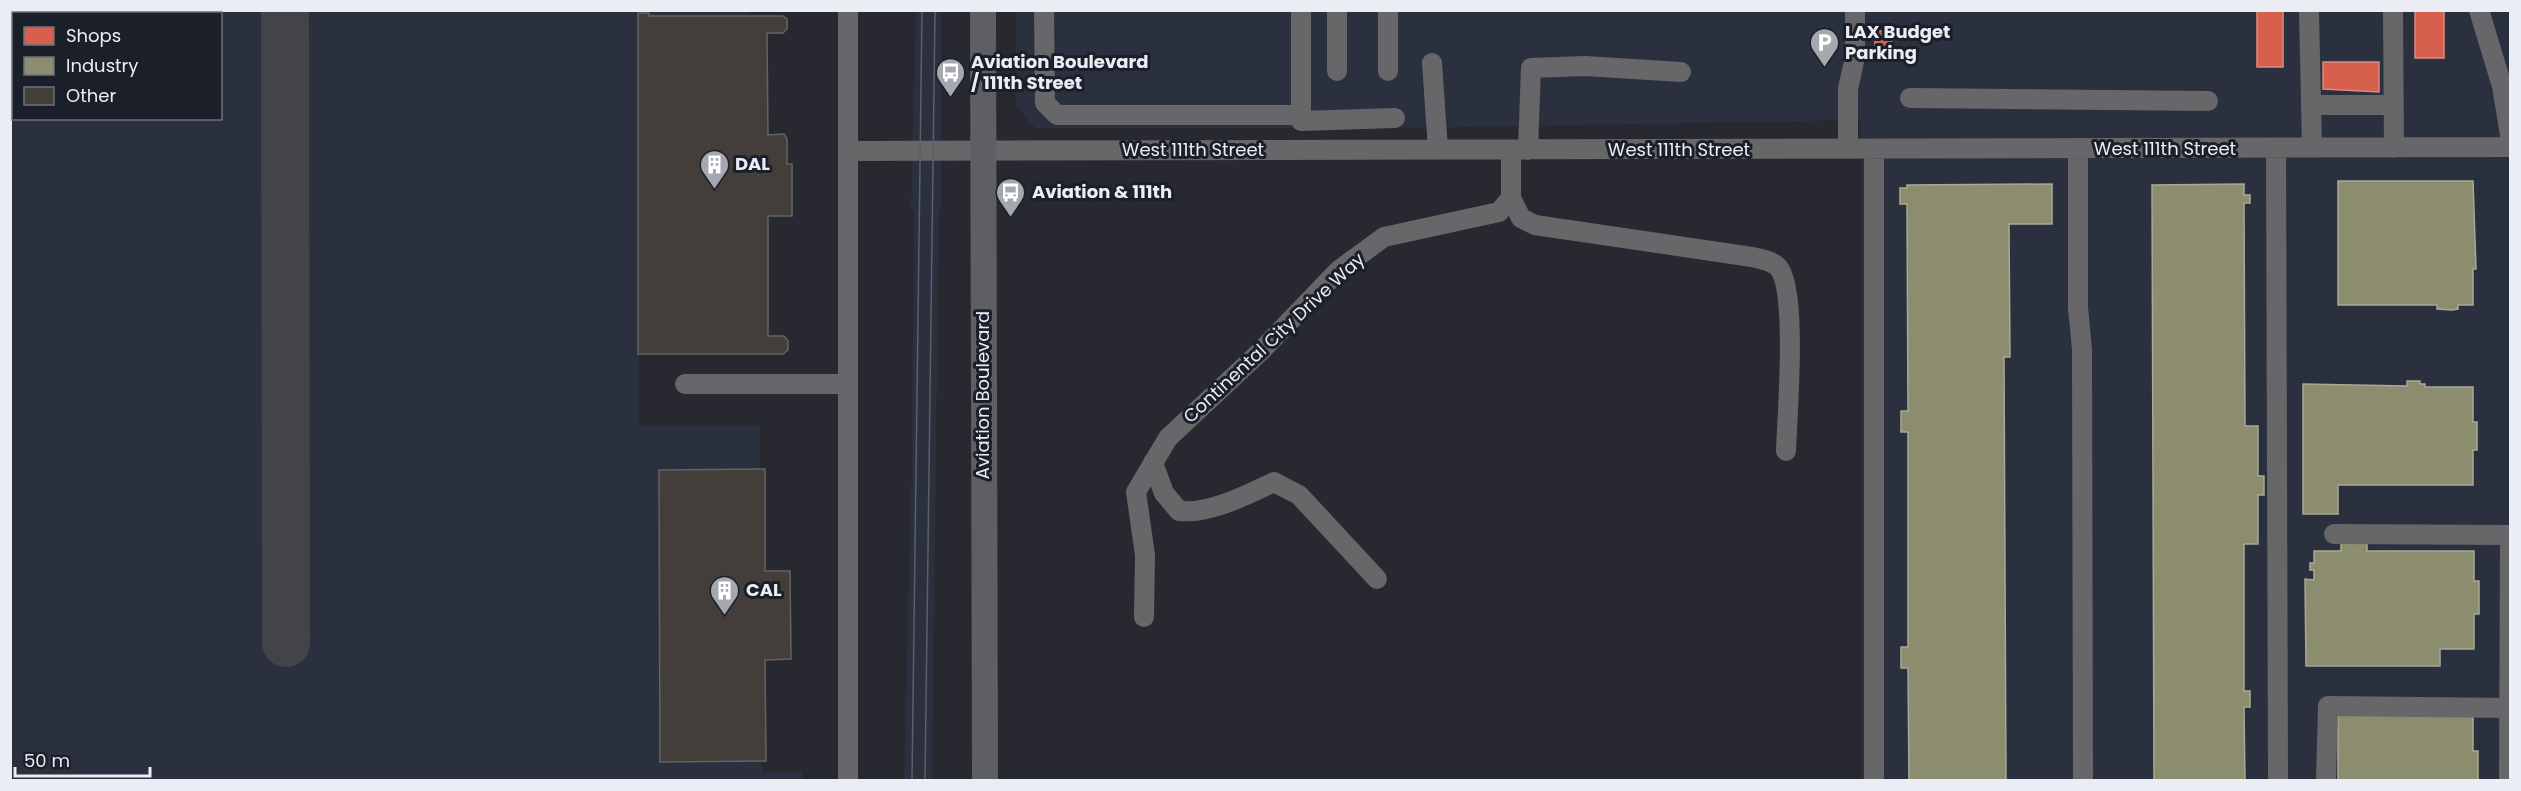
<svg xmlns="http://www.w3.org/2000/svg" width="2521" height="791" viewBox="0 0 2521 791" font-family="Poppins,sans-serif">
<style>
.built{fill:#2b303f;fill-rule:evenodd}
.shops{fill:#d6604d;stroke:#dc8a7f;stroke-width:1.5}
.industry{fill:#8c8c6e;stroke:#a8a996;stroke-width:1.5}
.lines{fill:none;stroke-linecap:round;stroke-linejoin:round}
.taxiway{stroke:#43444a;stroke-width:48}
.building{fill:#443e3a;stroke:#646364;stroke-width:1.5}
.minor{stroke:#67676a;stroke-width:20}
.major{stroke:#5e5f63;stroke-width:26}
.tram{stroke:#5e5f63;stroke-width:1.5}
.labels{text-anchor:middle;stroke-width:6;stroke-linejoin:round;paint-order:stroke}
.poi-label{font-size:18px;font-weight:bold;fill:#eaedf4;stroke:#1b1f29;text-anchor:start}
.street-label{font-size:18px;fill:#eaedf4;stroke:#1b1f29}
</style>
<rect width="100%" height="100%" fill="#282930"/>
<path class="built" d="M941,10V207L939,212L932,780H904L912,455L914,212L911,208L916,11Z
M10,11H750V26H639V426H760L762,772L802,771V780H11ZM14,14H220V118H14Z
M1016,11H2510V780H1861V120L1415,128H1035L1016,106Z"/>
<path class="shops" d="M2257,10H2283V67H2257Z
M2415,10H2444V58H2415Z
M1875,31H1892L1891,47H1875Z
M2323,62H2379V92L2323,89Z"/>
<path class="industry" d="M2338,181H2473L2476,269H2473V305H2458V309L2452,310L2437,309V305H2338Z
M2052,184V224H2009L2010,357H2004L2006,780H1909L1908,668H1901V647H1908V432H1901V411H1908L1907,204H1900V188H1907V185Z
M2244,184V195H2250V203H2244L2245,426H2258V476H2264V495H2258V544H2244V691H2250V707H2244L2245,780H2154L2152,185Z
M2407,381H2420V384H2425V387H2473V422H2477V450H2473V485H2338V514H2303V384L2407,386Z
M2341,542H2367V551H2474V581H2479V614H2474V649H2440V666H2306L2305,579L2314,580V570H2310V563H2314V551H2341Z
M2338,715H2473V751H2478V780H2338Z"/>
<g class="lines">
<path class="taxiway" d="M285,10L286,643"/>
</g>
<path class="building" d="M638,13H649V16H783L787,19V29L783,33H767L768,135L784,134L787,139V164H792V216H768V336H784L788,341V350L783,354H638Z
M765,469V571H790L791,659L765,660L766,761L660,762L659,470Z"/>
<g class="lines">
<path class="minor" d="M848,10V780
M1044,10L1045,103L1057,115H1301V10
M1388,10V71
M2309,10L2312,148
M2393,10L2394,148
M2479,10L2502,86L2510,135
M1432,63L1438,149
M1337,71V10
M1910,98L2208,101
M2311,105H2393
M1301,121L1395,118
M2276,148L2278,780
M1848,149V89L1855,57V10
M2078,149V308L2082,349L2083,780
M1528,150L1531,68L1585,66L1681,72
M848,151L2510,147
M1511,198L1521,218L1535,225L1752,257C1760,259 1771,260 1778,267C1798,289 1787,417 1786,451
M685,384H848
M1153,463L1164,493L1179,511C1211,514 1246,495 1274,482L1299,495L1377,579
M2334,534L2510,535
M1144,617L1145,555L1136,492L1168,438L1261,351L1339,270L1384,237L1499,212L1511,198V150
M1874,780V149
M2326,780L2328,706L2510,708
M2509,780L2510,535"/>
<path class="major" d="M983,10L985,780"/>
<path class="tram" d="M912,780L922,10
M925,780L935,10"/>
</g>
<defs>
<symbol id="parking-pin" viewBox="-11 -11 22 30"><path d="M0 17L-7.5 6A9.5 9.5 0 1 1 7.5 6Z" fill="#a6a8af" stroke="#1b1f29"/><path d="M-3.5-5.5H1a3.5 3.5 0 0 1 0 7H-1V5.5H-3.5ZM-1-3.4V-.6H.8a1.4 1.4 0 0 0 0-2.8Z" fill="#fff"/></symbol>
<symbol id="bus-pin" viewBox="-11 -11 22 30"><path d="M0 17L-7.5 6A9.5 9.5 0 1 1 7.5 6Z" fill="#a6a8af" stroke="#1b1f29"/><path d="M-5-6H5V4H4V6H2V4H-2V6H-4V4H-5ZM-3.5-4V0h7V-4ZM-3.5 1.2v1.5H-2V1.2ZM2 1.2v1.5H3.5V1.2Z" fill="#fff"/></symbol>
<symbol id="building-pin" viewBox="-11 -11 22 30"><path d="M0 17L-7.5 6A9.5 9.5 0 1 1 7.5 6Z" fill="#a6a8af" stroke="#1b1f29"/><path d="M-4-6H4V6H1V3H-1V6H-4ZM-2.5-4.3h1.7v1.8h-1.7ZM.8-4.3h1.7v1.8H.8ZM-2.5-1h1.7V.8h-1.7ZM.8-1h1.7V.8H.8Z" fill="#fff"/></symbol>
</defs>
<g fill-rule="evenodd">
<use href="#parking-pin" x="1808" y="26" width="33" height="45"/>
<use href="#bus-pin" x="934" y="56" width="33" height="45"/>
<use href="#building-pin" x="698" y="148" width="33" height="45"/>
<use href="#bus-pin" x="994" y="176" width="33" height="45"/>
<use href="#building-pin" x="708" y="574" width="33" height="45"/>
</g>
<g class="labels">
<g class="poi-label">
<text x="1845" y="38">LAX Budget<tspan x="1845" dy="21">Parking</tspan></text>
<text x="971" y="68">Aviation Boulevard<tspan x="971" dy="21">/ 111th Street</tspan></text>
<text x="735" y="170">DAL</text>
<text x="1032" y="198">Aviation &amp; 111th</text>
<text x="746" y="596">CAL</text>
</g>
<g class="street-label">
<text x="2165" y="155">West 111th Street</text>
<text x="1193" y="156">West 111th Street</text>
<text x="1679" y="156">West 111th Street</text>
<text transform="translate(1274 338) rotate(-43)" y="6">Continental City Drive Way</text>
<text transform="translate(983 395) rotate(-90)" y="6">Aviation Boulevard</text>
</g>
</g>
<rect width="2521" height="791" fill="none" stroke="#eaedf4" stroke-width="24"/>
<rect x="12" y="12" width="210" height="108" fill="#1b1f29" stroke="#6e717a" stroke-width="1.5"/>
<rect x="24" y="27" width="30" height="18" fill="#d6604d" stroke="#6e717a" stroke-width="1.5"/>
<text x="66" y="42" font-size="18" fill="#eaedf4">Shops</text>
<rect x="24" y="57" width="30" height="18" fill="#8c8c6e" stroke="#6e717a" stroke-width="1.5"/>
<text x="66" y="72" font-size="18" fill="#eaedf4">Industry</text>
<rect x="24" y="87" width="30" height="18" fill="#443e3a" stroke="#6e717a" stroke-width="1.5"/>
<text x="66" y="102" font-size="18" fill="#eaedf4">Other</text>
<path d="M15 767v9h135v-9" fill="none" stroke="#eaedf4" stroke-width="3"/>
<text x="24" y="767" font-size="18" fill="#eaedf4" stroke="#1b1f29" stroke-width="4.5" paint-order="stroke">50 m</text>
</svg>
